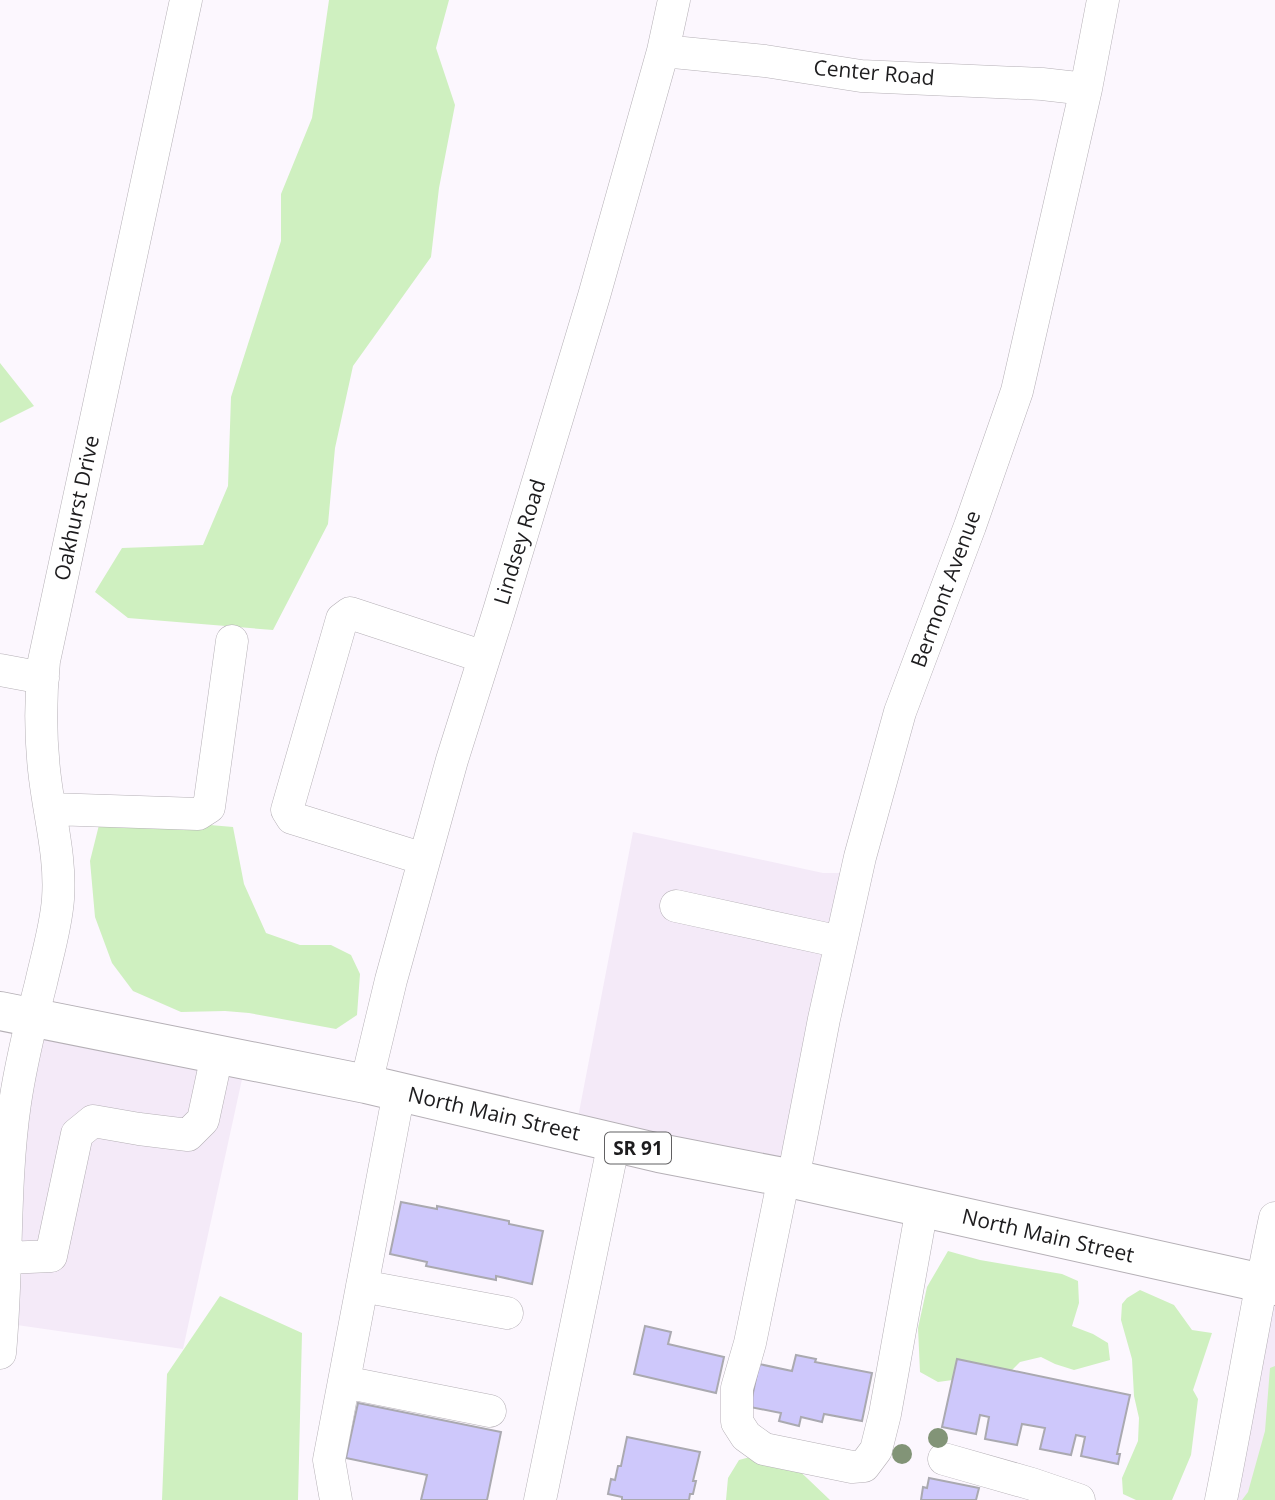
<svg xmlns="http://www.w3.org/2000/svg" width="1275" height="1500" viewBox="0 0 1275 1500" font-family="'Open Sans',sans-serif">
<style>
.built{fill:#f4eaf8}
.green{fill:#cff0c0}
.building{fill:#cec8fb;stroke:#aaa9b0;stroke-width:2}
.lines{fill:none;stroke-linecap:round;stroke-linejoin:round}
.minor-casing{stroke:#b5b0b6;stroke-width:33}
.major-casing{stroke:#b5b0b6;stroke-width:40}
.minor{stroke:#fff;stroke-width:32}
.major{stroke:#fff;stroke-width:38}
.tree{fill:#829477}
.labels{text-anchor:middle;stroke-width:5;stroke-linejoin:round;paint-order:stroke}
.shield{fill:#fff;stroke:#616062;stroke-width:2}
.shield-label{font-size:19px;font-weight:bold;fill:#1d1c1e}
.street-label{font-size:21px;fill:#1d1c1e;stroke:#fff}
</style>
<rect width="100%" height="100%" fill="#fcf7fe"/>
<path class="built" d="M633,832L823,873H857L793,1179L575,1133Z
M32,1019L246,1061L183,1349L3,1323Z
M1275,1286V1500H1221Z"/>
<path class="green" d="M329,0H449L436,48L455,105L439,188L431,257L353,366L335,448L328,524L273,630L128,618L95,592L122,548L203,545L228,486L231,397L281,241V194L312,118Z
M0,363L34,406L0,423Z
M100,821H164L233,827L244,884L266,933L300,945H331L351,955L360,974L357,1015L336,1029L249,1013L225,1011L181,1012L133,991L112,963L95,917L90,861Z
M948,1251L980,1260L1062,1274L1078,1281L1079,1303L1072,1326L1093,1334L1108,1343L1110,1360L1074,1370L1055,1364L1041,1357L1020,1362L1004,1378H967L938,1382L920,1372L918,1328L927,1287Z
M1140,1290L1174,1305L1192,1330L1212,1333L1193,1390L1198,1399L1191,1455L1172,1500H1136L1123,1494L1122,1478L1138,1441L1139,1418L1134,1396L1132,1359L1121,1320L1122,1304L1127,1298Z
M220,1296L302,1333L298,1500H162L167,1374Z
M1275,1366V1500H1242L1248,1492L1265,1431L1270,1368Z
M765,1453L787,1459L830,1500H726L728,1478L739,1460Z"/>
<path class="building" d="M401,1202L437,1209V1206L509,1221V1224L543,1231L532,1284L496,1276V1280L426,1266L427,1262L390,1254Z
M645,1326L671,1332L668,1344L724,1357L716,1393L634,1374Z
M796,1355L816,1359L815,1362L872,1373L862,1421L824,1414L822,1422L801,1417L799,1426L779,1421L781,1413L750,1407L759,1364L792,1371Z
M957,1359L1130,1395L1117,1454H1120L1118,1464L1081,1456L1085,1437L1076,1435L1071,1455L1040,1449L1045,1428L1022,1424L1017,1445L985,1439L989,1417L980,1415L976,1434L942,1427Z
M358,1403L501,1432L487,1500H421L427,1475L346,1458Z
M627,1437L700,1452L693,1481H696L693,1494H690L689,1500H622V1497L608,1494L611,1479L615,1480L618,1466H621Z
M929,1478L979,1488L976,1500H921L923,1487L927,1488Z"/>
<g class="lines">
<defs>
<path id="minor" d="M663,51L765,61L861,76L1042,84L1086,89
M0,670L43,678
M51,809L198,814L209,807L232,641
M424,859L292,818L287,810L342,619L350,613L484,657
M676,906L841,942
M366,1084L391,980L452,760L499,611L594,296L663,51L674,0
M784,1177L750,1343L737,1388V1422L746,1436L764,1449L852,1467L864,1466L876,1450L885,1414L922,1208
M793,1179L824,1019L860,857L900,712L970,526L1017,391L1086,89L1103,0
M6,1258L51,1256L77,1134L93,1121L139,1129L188,1135L203,1120L217,1055
M362,1286L507,1313
M0,1353C8,1269 3,1185 15,1103C21,1062 31,1022 41,983C47,956 56,927 58,899C61,858 50,819 45,778C40,738 40,701 44,661L186,0
M344,1382L490,1411
M944,1459L1032,1484L1079,1500
M336,1500L329,1460L399,1092
M540,1500L614,1142
M1221,1500C1240,1406 1255,1311 1275,1218"/>
<path id="major" d="M0,1011L366,1084L659,1153L793,1179L1275,1286"/>
</defs>
<use href="#minor" class="minor-casing"/>
<use href="#major" class="major-casing"/>
<use href="#minor" class="minor"/>
<use href="#major" class="major"/>
</g>
<g class="tree">
<circle cx="938" cy="1438" r="10"/>
<circle cx="902" cy="1454" r="10"/>
</g>
<g class="labels">
<rect class="shield" x="605" y="1132.5" width="66" height="31" rx="5"/>
<g class="shield-label">
<text x="638" y="1155">SR 91</text>
</g>
<g class="street-label">
<text transform="translate(874 73) rotate(5)" y="7">Center Road</text>
<text transform="translate(77 508) rotate(-78)" y="7">Oakhurst Drive</text>
<text transform="translate(520 542) rotate(-73)" y="7">Lindsey Road</text>
<text transform="translate(946 589) rotate(-70)" y="7">Bermont Avenue</text>
<text transform="translate(494 1114) rotate(13)" y="7">North Main Street</text>
<text transform="translate(1048 1236) rotate(13)" y="7">North Main Street</text>
</g>
</g>
</svg>
